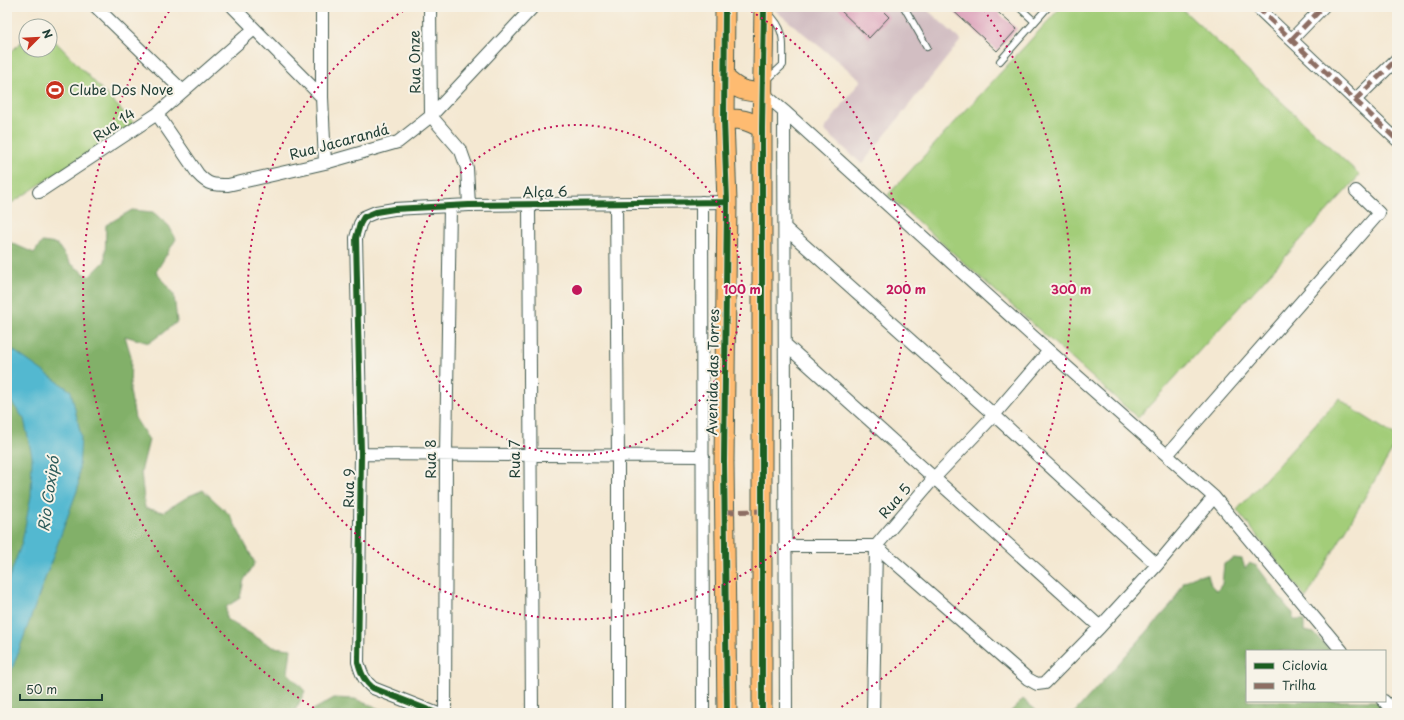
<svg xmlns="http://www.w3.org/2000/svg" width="1404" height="720" viewBox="0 0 1404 720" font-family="'Playpen Sans',sans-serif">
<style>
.industrial{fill:#d2bec2}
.green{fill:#a3cd79;stroke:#618556}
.forest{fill:#82b069;stroke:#50764e}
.water{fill:#52b8d0;stroke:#387a82}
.building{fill:#d997b5}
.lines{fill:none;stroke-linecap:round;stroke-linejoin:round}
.lane-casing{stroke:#3f574c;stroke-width:8}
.street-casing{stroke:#3f574c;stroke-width:14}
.primary-casing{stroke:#3f574c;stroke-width:21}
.lane{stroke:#fff;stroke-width:6}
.street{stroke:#fff;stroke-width:12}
.primary{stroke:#febb71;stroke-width:19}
.quiet{stroke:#8d6e63;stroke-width:5;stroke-dasharray:10 5;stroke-linecap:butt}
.cycleway-casing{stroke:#f7f3e8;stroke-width:8}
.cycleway{stroke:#1b5e20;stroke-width:6}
.ring{fill:none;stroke:#c2185b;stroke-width:2;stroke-dasharray:2 4}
.labels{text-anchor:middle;stroke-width:4;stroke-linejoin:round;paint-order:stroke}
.street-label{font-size:14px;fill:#1f3d34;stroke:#f7f3e8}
.poi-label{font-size:14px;fill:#1f3d34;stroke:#f7f3e8;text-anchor:start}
.water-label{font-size:15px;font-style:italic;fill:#2c5c5b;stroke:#f7f3e8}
.centre{fill:#c2185b;stroke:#f7f3e8;stroke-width:2}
.ring-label{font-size:12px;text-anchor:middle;font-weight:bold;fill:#c2185b;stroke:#f7f3e8;stroke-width:4;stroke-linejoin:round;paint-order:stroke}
</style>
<rect width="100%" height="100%" fill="#f7f3e8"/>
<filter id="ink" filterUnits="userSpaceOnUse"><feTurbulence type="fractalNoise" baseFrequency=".025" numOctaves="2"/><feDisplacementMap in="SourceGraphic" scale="8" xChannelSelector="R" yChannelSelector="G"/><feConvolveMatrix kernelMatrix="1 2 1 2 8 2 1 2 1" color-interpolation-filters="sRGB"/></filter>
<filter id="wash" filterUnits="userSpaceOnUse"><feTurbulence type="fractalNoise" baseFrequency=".012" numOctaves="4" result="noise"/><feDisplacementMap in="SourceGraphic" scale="16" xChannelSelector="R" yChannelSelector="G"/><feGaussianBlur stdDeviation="0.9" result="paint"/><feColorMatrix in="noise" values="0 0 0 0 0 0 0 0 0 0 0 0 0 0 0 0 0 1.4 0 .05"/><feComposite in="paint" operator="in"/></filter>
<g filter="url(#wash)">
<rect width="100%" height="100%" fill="#f4e8d2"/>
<path class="industrial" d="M771,7H924L961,40L862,164L824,130L861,80Z"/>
<path class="green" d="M1061,7H1180L1360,175L1138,418L888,195Z
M50,36L134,123L7,206V56L26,37V50H50Z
M1339,398L1359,413L1397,437V442L1306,598L1237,510Z"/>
<path class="forest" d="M132,210L153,212L169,226L176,239L156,272L174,295L177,322L149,343L125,336L131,356L130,391L135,418L149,440L141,472L145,508L163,512L189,496L203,490L230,515L255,563L244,580L240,598L226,607V619L273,647L291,649L288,673L305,691L294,713H266L260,710L246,713H7V241L34,253L42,242L57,244L70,263L89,277L105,261L106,225Z
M1234,558L1242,559L1245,568L1249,563L1257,566L1287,607L1293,613V620H1304V631L1314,633L1330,651H1247V701H1375L1386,713H1074L1172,604L1184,582L1196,575H1208L1211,585L1217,591L1222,584L1224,564Z
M334,698L355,699L389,713H308Z
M1023,699L1039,713H1009Z"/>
<path class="water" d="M7,346L71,391L81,436L78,488L7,683V584L22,542L31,496L32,456L24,419L7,396Z"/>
<g id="blocks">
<path class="building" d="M837,7H879L889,17L869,38Z
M949,7H992L1017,29L997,51Z"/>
</g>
</g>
<g filter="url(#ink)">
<use href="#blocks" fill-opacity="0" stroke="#3f574c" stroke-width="1"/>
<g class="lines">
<defs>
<path id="lane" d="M904,7L927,47
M1019,7L1034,21
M1000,61L1048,7
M766,81L783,65C783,42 786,30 768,13"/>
<path id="street" d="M96,7L183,91
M233,7L322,97
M322,7V97L325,163
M430,7L431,116L461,151L467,168L469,205
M1257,7L1397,140
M1292,39L1323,7
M763,93L784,111L1049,351L1214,497L1342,651
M1355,100L1397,59
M784,111L786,713
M157,114L198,174C208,185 213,185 228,185L325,163L398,142L431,116L533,7
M39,192L157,114L254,29
M702,202L703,713
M616,203L618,456V713
M529,205L532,713
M785,228L994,415L1157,565
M785,344L1100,627
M361,454L703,456
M1167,455L1379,213L1356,191
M785,546H876L1028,679L1037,684L1045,683L1100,627L1157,565L1214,497
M1384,701L1394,713
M436,713L373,688C364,681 361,673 358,662L361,454L356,238L360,224L364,217L376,212L394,209L469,205L727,202
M445,713L446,454L450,206
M873,713L876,546L934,478L994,415L1049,351"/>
<path id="primary" d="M725,7L724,120L727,202L724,462L727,713
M724,77C739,91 743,91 763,93
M724,120C739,117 749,121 762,128
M762,713V128L764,7"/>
</defs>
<use href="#lane" class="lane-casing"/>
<use href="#street" class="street-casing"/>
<use href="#primary" class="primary-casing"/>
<use href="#lane" class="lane"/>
<use href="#street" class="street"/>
<use href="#primary" class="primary"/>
<path class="quiet" d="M1257,7L1397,140
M1292,39L1323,7
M1355,100L1397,59
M725,512L762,511"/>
<defs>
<path id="cycleway" d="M725,7L724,120L727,202L724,462L727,713
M436,713L373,688C364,681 361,673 358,662L361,454L356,238L360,224L364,217L376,212L394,209L469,205L727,202
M762,713V128L764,7"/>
</defs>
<use href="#cycleway" class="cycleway-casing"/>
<use href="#cycleway" class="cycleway"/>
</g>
</g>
<g class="ring">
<circle cx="577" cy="290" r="165"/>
<path d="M746 8A329 329 0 1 1 408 8"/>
<path d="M319 711A494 494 0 0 1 170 10M984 10A494 494 0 0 1 835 711"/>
</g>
<defs>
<symbol id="stadium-disc" viewBox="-11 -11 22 22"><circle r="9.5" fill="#c8321e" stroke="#f7f3e8"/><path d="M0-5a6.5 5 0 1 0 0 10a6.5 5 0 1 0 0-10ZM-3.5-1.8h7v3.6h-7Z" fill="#fff"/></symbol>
</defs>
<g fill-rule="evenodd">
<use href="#stadium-disc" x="44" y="79" width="22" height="22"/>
</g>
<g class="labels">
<g class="street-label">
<text transform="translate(415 62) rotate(-91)" y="5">Rua Onze</text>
<text transform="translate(114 125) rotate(-34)" y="5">Rua 14</text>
<text transform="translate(339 142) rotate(-15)" y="5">Rua Jacarandá</text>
<text transform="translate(545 192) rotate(-1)" y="5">Alça 6</text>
<text transform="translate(713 372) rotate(-89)" y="5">Avenida das Torres</text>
<text transform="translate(431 459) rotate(-90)" y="5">Rua 8</text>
<text transform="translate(515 459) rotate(-90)" y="5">Rua 7</text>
<text transform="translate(349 488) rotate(-89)" y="5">Rua 9</text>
<text transform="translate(895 501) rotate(-49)" y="5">Rua 5</text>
</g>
<g class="poi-label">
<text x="69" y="95">Clube Dos Nove</text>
</g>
<g class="water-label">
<text transform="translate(49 494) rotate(-82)" y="5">Rio Coxipó</text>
</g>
</g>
<circle cx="577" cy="290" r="6" class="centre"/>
<g class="ring-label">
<text x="742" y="294">100 m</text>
<text x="906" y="294">200 m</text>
<text x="1071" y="294">300 m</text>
</g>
<rect width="1404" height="720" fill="none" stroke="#f7f3e8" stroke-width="24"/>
<rect x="1246" y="650" width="140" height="52" fill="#f7f3e8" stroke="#a1aaa0"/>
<rect x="1254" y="663" width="20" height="6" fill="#1b5e20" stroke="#a1aaa0"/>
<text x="1282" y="670" font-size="12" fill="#1f3d34">Ciclovia</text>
<rect x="1254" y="683" width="20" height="6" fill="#8d6e63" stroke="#a1aaa0"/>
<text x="1282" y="690" font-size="12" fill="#1f3d34">Trilha</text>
<g transform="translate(38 38) rotate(66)"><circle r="19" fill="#f7f3e8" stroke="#a1aaa0"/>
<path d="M0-3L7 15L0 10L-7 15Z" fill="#c8321e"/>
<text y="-6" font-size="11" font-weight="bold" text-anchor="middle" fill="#1f3d34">N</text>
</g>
<path d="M20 694v6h82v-6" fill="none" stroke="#1f3d34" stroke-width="2"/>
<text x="26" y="694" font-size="12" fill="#1f3d34" stroke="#f7f3e8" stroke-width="3" paint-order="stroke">50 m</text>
</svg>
